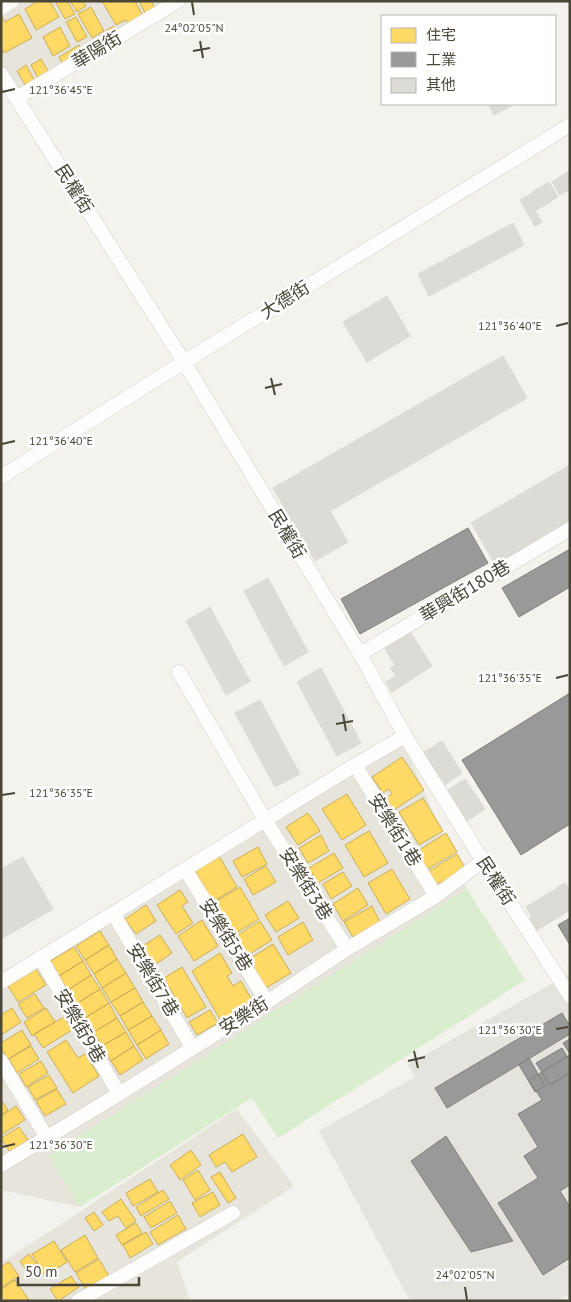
<svg xmlns="http://www.w3.org/2000/svg" width="571" height="1302" viewBox="0 0 571 1302" font-family="'PT Sans','Noto Sans TC',sans-serif">
<style>
.residential{fill:#e7e5db}
.industrial{fill:#e5e3dd}
.green{fill:#daedce}
.homes{fill:#ffd966;stroke:#c9ad58}
.industry{fill:#999;stroke:#81807c}
.building{fill:#dddbd5;stroke:#dbdad3}
.lines{fill:none;stroke-linecap:round;stroke-linejoin:round}
.minor-casing{stroke:#d1d0cb;stroke-width:15}
.minor{stroke:#fdfdfc;stroke-width:14}
.ticks{fill:none;stroke:#4a4739;stroke-width:2}
.labels{text-anchor:middle;stroke-width:5;stroke-linejoin:round;paint-order:stroke}
.street-label{font-size:18px;fill:#4a4739;stroke:#fff}
.ticks-label{font-size:12px;text-anchor:middle;fill:#4a4739;stroke:#fff;stroke-width:5;stroke-linejoin:round;paint-order:stroke}
</style>
<rect width="100%" height="100%" fill="#f3f2ed"/>
<path class="residential" d="M1,1H177L20,97L1,65Z
M403,743L467,889L80,1207L1,1190V989Z
M237,1109L294,1186L177,1262L190,1301H1V1263Z"/>
<path class="industrial" d="M570,974V1293L557,1301H410L319,1131L415,1077L408,1064Z"/>
<path class="green" d="M467,889L525,980L278,1138L252,1098L80,1207L48,1156Z"/>
<path class="homes" d="M38,1H50L59,17L36,30L25,9Z
M55,1H67L75,14L65,19Z
M70,1H83L86,6L77,12Z
M102,1H135L144,18L130,26L126,20L116,25Z
M143,1H151L156,10L146,15L140,3Z
M91,7L104,31L92,38L78,14Z
M19,14L32,38L4,53L1,47V15L5,22Z
M76,17L87,37L77,42L66,22Z
M114,26L118,33L109,38L105,31Z
M60,27L70,46L53,56L43,37Z
M79,45L88,61L68,73L59,57Z
M41,59L51,76L40,82L31,65Z
M26,65L37,85L28,90L17,71Z
M402,757L424,790L394,810L386,798L392,794L389,789L383,793L372,777Z
M347,794L366,825L342,840L322,809Z
M423,798L443,831L419,845L399,812Z
M308,813L320,831L298,845L286,827Z
M369,831L388,863L364,877L345,845Z
M446,833L457,852L426,870L416,852Z
M321,835L329,851L308,863L299,848Z
M258,847L267,864L242,877L233,861Z
M334,853L343,868L318,883L309,868Z
M218,854L237,887L213,902L194,869Z
M457,854L466,869L442,884L440,882L434,886L426,873Z
M266,866L276,882L253,895L244,879Z
M392,869L410,899L386,914L368,883Z
M343,872L352,886L331,899L323,884Z
M240,887L259,919L235,934L215,902Z
M358,888L368,905L343,921L333,904Z
M180,890L188,902L182,906L193,923L176,934L157,905Z
M288,901L299,918L276,932L265,915Z
M146,905L156,921L136,934L125,919Z
M372,906L380,922L353,937L344,922Z
M202,920L218,946L194,961L178,936Z
M260,921L272,940L248,955L236,936Z
M303,922L313,940L288,955L278,937Z
M100,931L109,945L85,960L76,946Z
M160,935L172,953L153,966L141,947Z
M273,944L291,973L266,988L249,959Z
M109,945L117,959L94,974L85,960Z
M74,947L83,961L59,976L50,961Z
M220,953L232,973L227,976L233,986L241,981L253,1002L221,1021L192,971Z
M117,959L126,973L102,988L94,974Z
M83,961L91,975L68,990L59,976Z
M182,967L206,1007L187,1018L164,978Z
M36,969L46,985L18,1002L8,986Z
M126,973L135,988L111,1002L102,988Z
M91,975L100,989L76,1004L68,990Z
M135,988L143,1002L120,1016L111,1002Z
M100,989L109,1003L85,1018L76,1004Z
M35,994L44,1008L27,1018L18,1004Z
M143,1002L152,1016L128,1030L120,1016Z
M109,1003L117,1018L94,1032L85,1018Z
M12,1008L21,1022L1,1035V1015Z
M46,1008L55,1022L32,1036L24,1022Z
M210,1010L218,1023L197,1035L189,1022Z
M152,1016L161,1030L137,1045L128,1030Z
M64,1017L72,1030L43,1048L34,1034Z
M117,1018L126,1032L102,1046L94,1032Z
M22,1030L31,1045L8,1059L1,1048V1043Z
M161,1030L169,1044L146,1059L137,1045Z
M126,1032L134,1046L111,1061L102,1046Z
M66,1040L78,1058L85,1054L99,1076L73,1093L47,1052Z
M31,1046L39,1059L17,1073L9,1059Z
M134,1046L143,1060L120,1075L111,1061Z
M41,1061L48,1073L26,1087L19,1074Z
M49,1075L57,1088L35,1100L28,1087Z
M57,1089L66,1104L45,1116L36,1101Z
M1,1100L8,1110L1,1115Z
M16,1106L25,1120L1,1135V1116Z
M19,1127L28,1140L10,1152L1,1138Z
M243,1134L257,1157L232,1172L225,1162L216,1167L209,1155Z
M191,1150L201,1165L180,1180L170,1165Z
M198,1170L210,1190L195,1200L183,1180Z
M220,1172L236,1198L228,1203L211,1177Z
M150,1179L158,1192L133,1206L126,1193Z
M163,1190L169,1199L141,1216L136,1207Z
M213,1192L220,1205L200,1217L192,1203Z
M121,1199L136,1221L126,1228L118,1216L109,1221L102,1212Z
M170,1201L177,1213L151,1228L144,1217Z
M94,1212L103,1225L94,1231L85,1218Z
M178,1215L186,1229L158,1245L150,1232Z
M136,1223L142,1233L122,1245L116,1235Z
M146,1232L153,1244L130,1258L123,1245Z
M85,1235L98,1258L75,1272L61,1250Z
M54,1241L67,1262L45,1276L32,1254Z
M29,1254L37,1265L27,1271L20,1261Z
M99,1259L109,1276L86,1290L76,1273Z
M9,1262L19,1276L1,1288V1267Z
M71,1276L79,1287L58,1301L50,1289Z
M15,1280L29,1300L27,1301H1V1289Z"/>
<path class="industry" d="M468,528L488,563L360,634L341,599Z
M570,549V587L519,617L502,588Z
M570,693V824L521,855L462,760Z
M570,918V945L558,925Z
M562,1013L570,1026V1034L447,1108L435,1088Z
M570,1039V1054L563,1043Z
M562,1048L570,1061V1073L550,1085L536,1063Z
M570,1055V1185L560,1191L570,1207V1258L543,1275L498,1203L538,1178L524,1156L538,1147L518,1114L542,1100L529,1080Z
M529,1058L545,1086L535,1092L519,1065Z
M446,1136L513,1241L471,1252L411,1161Z"/>
<path class="building" d="M488,104H515L494,115Z
M570,170V189L560,195L552,182Z
M549,182L558,197L535,211L542,222L535,226L520,200Z
M513,223L524,245L429,296L418,274Z
M387,296L410,336L367,362L343,322Z
M503,356L527,398L330,511L348,542L315,561L273,488Z
M570,465V522L496,566L471,523Z
M268,578L308,652L284,666L244,591Z
M210,607L250,681L226,695L186,621Z
M409,630L432,666L392,692L386,682L396,676L390,668L395,665L384,647Z
M321,668L361,743L337,756L297,682Z
M260,700L300,774L275,787L235,713Z
M442,741L462,773L445,785L424,752Z
M465,779L485,809L467,821L448,790Z
M23,857L53,909L1,939V869Z
M565,883L570,891V910L537,930L530,918L532,917L526,907Z"/>
<g class="lines">
<defs>
<path id="minor" d="M1,8L12,1
M1,74L184,362L360,654L405,736L483,861L570,996
M17,98L178,1
M1,477L184,362L570,125
M360,654L570,529
M179,672L265,820L347,949
M355,765L436,896
M185,869L267,1002
M113,913L192,1047
M40,957L119,1094
M1,982L355,765L405,736
M1,1061L47,1138
M1,1165L119,1094L267,1002L347,949L436,896L483,861
M78,1301L233,1213"/>
</defs>
<use href="#minor" class="minor-casing"/>
<use href="#minor" class="minor"/>
</g>
<path class="ticks" d="M192,2L194,15M200,41L203,58M193,51L210,48M2,92L15,89M556,326L568,323M271,378L275,395M265,388L282,384M2,444L15,441M556,678L568,675M343,714L346,731M336,724L353,721M2,795L15,793M556,1029L568,1027M414,1051L418,1068M408,1061L425,1057M2,1147L15,1144M465,1287L467,1300"/>
<g class="labels">
<g class="street-label">
<text transform="translate(97 50) rotate(-31)" y="6">華陽街</text>
<text transform="translate(74 189) rotate(58)" y="6">民權街</text>
<text transform="translate(285 300) rotate(-32)" y="6">大德街</text>
<text transform="translate(287 534) rotate(59)" y="6">民權街</text>
<text transform="translate(465 591) rotate(-31)" y="6">華興街180巷</text>
<text transform="translate(395 830) rotate(58)" y="6">安樂街1巷</text>
<text transform="translate(496 881) rotate(57)" y="6">民權街</text>
<text transform="translate(306 884) rotate(58)" y="6">安樂街3巷</text>
<text transform="translate(226 935) rotate(58)" y="6">安樂街5巷</text>
<text transform="translate(153 980) rotate(59)" y="6">安樂街7巷</text>
<text transform="translate(244 1016) rotate(-32)" y="6">安樂街</text>
<text transform="translate(80 1026) rotate(60)" y="6">安樂街9巷</text>
</g>
</g>
<g class="ticks-label">
<text x="194" y="32">24°02'05"N</text>
<text x="61" y="94">121°36'45"E</text>
<text x="510" y="330">121°36'40"E</text>
<text x="61" y="445">121°36'40"E</text>
<text x="510" y="682">121°36'35"E</text>
<text x="61" y="797">121°36'35"E</text>
<text x="510" y="1034">121°36'30"E</text>
<text x="61" y="1149">121°36'30"E</text>
<text x="465" y="1279">24°02'05"N</text>
</g>
<rect width="571" height="1302" fill="none" stroke="#4a4739" stroke-width="5"/>
<rect x="381" y="15" width="175" height="90" fill="#ffffff" stroke="#b7b5b0"/>
<rect x="391" y="28" width="25" height="15" fill="#ffd966" stroke="#b7b5b0"/>
<text x="426" y="40" font-size="15" fill="#4a4739">住宅</text>
<rect x="391" y="52" width="25" height="15" fill="#999999" stroke="#b7b5b0"/>
<text x="426" y="65" font-size="15" fill="#4a4739">工業</text>
<rect x="391" y="78" width="25" height="15" fill="#dddbd5" stroke="#b7b5b0"/>
<text x="426" y="90" font-size="15" fill="#4a4739">其他</text>
<path d="M18 1277v8h121v-8" fill="none" stroke="#4a4739" stroke-width="2.5"/>
<text x="25" y="1277" font-size="15" fill="#4a4739" stroke="#ffffff" stroke-width="4" paint-order="stroke">50 m</text>
</svg>
